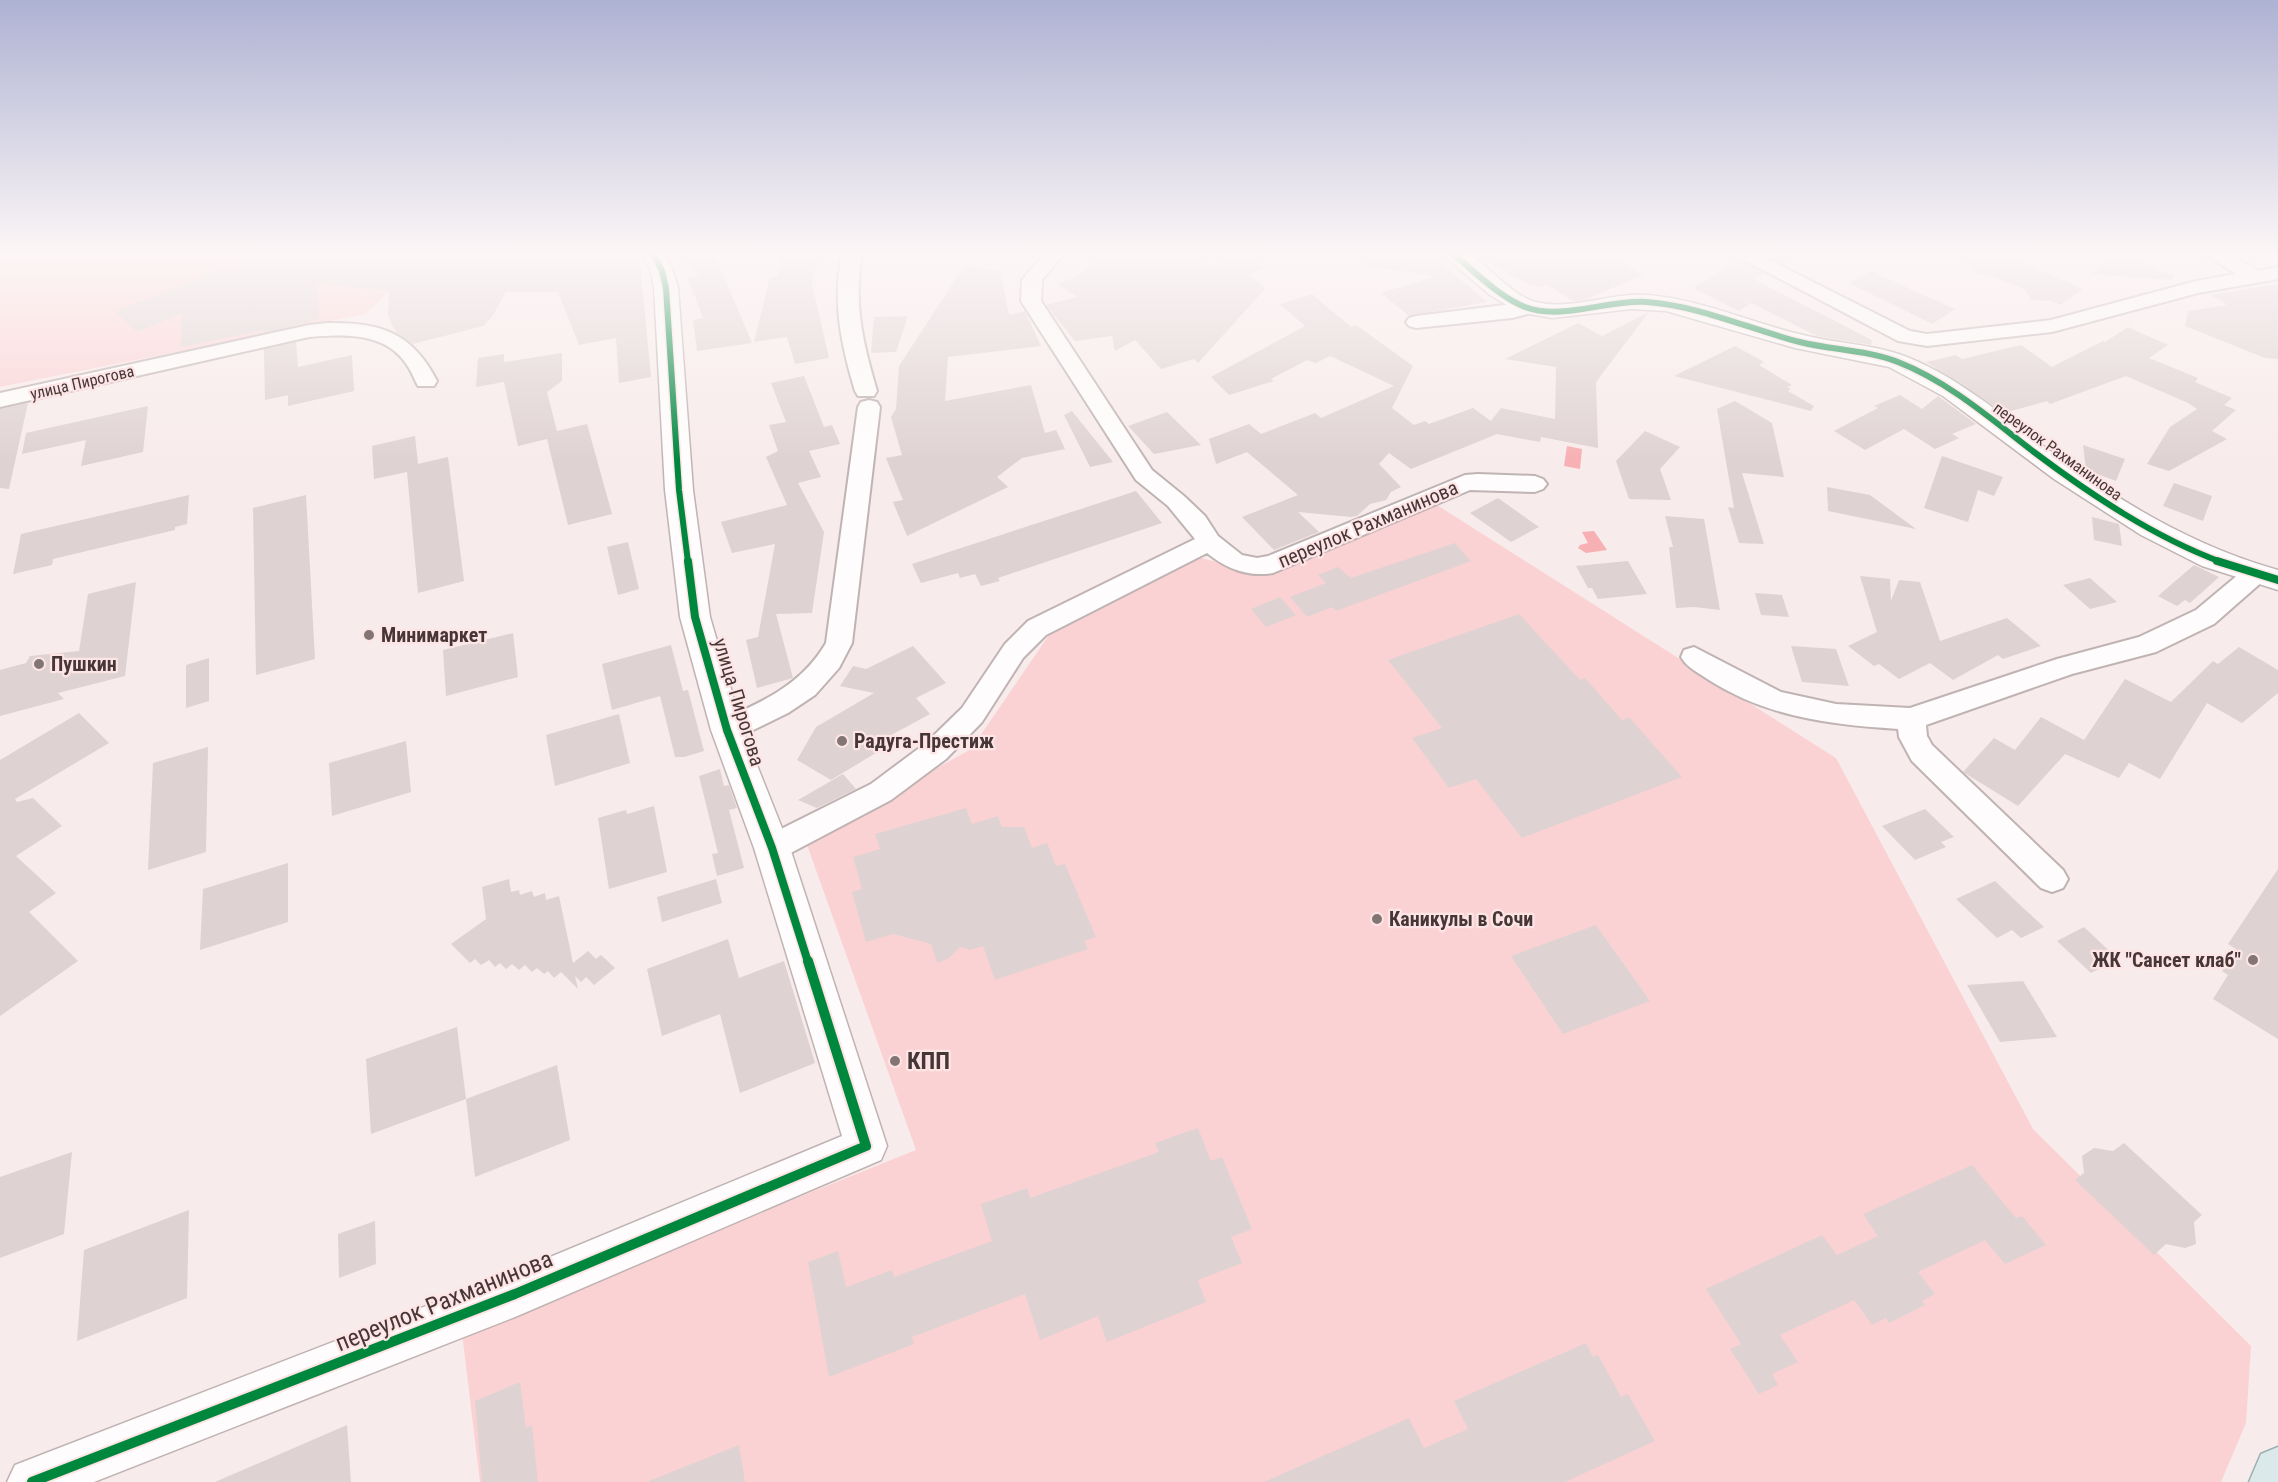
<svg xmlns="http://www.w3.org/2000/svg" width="2278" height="1482" viewBox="0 0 2278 1482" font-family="'Roboto Condensed',sans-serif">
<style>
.green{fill:#fbd2d3}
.water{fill:#f7b0b3}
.building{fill:#dfd2d2}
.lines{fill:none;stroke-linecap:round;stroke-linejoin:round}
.minor-casing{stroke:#c0b3b3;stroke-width:4}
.tertiary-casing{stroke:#c0b3b3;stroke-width:3}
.primary-casing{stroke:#9bb0b2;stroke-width:3}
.minor{fill:#fefcfc;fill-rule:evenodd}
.tertiary{fill:#fefcfc;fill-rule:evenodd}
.primary{fill:#dce9ea;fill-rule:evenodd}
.cycleway-far2-casing{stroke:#fee5e5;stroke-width:9}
.cycleway-far1-casing{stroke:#fee5e5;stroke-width:11}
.cycleway-casing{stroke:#fee5e5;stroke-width:14}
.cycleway-far2{stroke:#00873e;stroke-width:6}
.cycleway-far1{stroke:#00873e;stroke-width:8}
.cycleway{stroke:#00873e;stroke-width:10}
.poi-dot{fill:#847575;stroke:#fee5e5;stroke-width:2}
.labels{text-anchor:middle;stroke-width:4.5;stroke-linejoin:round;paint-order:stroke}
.far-street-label{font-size:16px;fill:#463636;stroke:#fee5e5}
.street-label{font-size:20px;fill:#463636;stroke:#fee5e5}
.poi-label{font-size:20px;font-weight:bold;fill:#463636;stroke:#fee5e5;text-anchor:start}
.near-poi-label{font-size:24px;font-weight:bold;fill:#463636;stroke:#fee5e5;text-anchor:start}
.near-street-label{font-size:24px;fill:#463636;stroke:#fee5e5}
</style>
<rect width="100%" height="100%" fill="#f8ebeb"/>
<path class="green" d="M0,253H428L366,314L0,387Z
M1429,500L1836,758L2033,1129L2251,1346L2246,1423L2221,1482H480L462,1333L916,1150L806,842L971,749L1058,622L1192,556L1260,572Z"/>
<path class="water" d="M1567,446L1582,449L1580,469L1564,466Z
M1594,531L1607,550L1586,553L1578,548L1580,545L1588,543L1582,532Z"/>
<path class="building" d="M245,253H312L394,260V253L546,257L552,253H639L651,377L619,383L616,338L579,345L558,292H506L492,317L483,326L413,344L397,333L392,325L388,315L389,291L317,284L319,319L264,333V330L181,347L182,313L137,332L115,312L243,260Z
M680,253H714L752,343L697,351L693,320L703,318L688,278L699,276Z
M783,253H819L812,284L829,358L795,364L787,337L754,342L770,277H777Z
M1106,253H1168L1214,267L1245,254L1266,267L1248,275L1266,288L1198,363L1194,359L1161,369L1135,340L1115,351L1112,336L1075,341L1046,305L1077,297L1058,284L1079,275Z
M1368,253H1429L1487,302L1409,316L1381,293L1437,276L1367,267Z
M1471,253H1602L1643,275L1584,300L1573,301L1546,284L1541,287L1530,285Z
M1762,253H1799L1781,263Z
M1964,253H2000L2083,289L2060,305L2052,301L2031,300L2024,289L1989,275L1975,274Z
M2120,254L2174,276L2173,280L2089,274Z
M1740,260L1764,273L1753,279L1872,340L1871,345L1817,336L1751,303L1739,311L1693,288Z
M964,266L1000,271L1009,315L1025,311L1041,346L948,357L945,401L1031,385L1045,433L1056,430L1065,449L1022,458L997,477L1008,487L907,536L893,502L903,500L886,458L902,455L891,417L896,409L899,366Z
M1871,271L1912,290L1955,309L1932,324L1849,283Z
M2278,284V359L2265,358L2185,326L2188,311L2227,305L2211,295Z
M1312,294L1351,327L1356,325L1413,366L1392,408L1414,425L1425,421L1429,424L1473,408L1491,421L1501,408L1555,419L1556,367L1505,359L1578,323L1602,336L1649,312L1596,382L1598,448L1541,437L1540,442L1497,434L1411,469L1389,453L1379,464L1401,487L1391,492L1386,500L1370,504L1357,516L1351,517L1298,512L1319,532L1274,550L1242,517L1298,495L1247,452L1216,464L1209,439L1249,424L1261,434L1315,413L1321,418L1394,386L1330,356L1316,363L1307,360L1271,379L1274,381L1229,395L1211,377L1305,326L1280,304Z
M908,316L896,352L871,353L874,317Z
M2128,327L2168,345L2149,358L2198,378L2195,382L2232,398L2224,405L2236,410L2212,431L2227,439L2169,471L2147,464L2170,427L2197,409L2188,403L2126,376L2050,404L2047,401L2004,413L1926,362L1956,355L1962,359L2021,345L2052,367L2103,341L2105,342Z
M296,342L298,367L352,355L354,391L288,406V395L265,400L264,349Z
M1735,346L1764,362L1759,365L1792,385L1787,387L1791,389L1788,391L1814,406L1811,411L1674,376Z
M562,353V381L547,392L557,431L587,424L612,514L568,525L547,439L518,446L504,382L476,387L478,358L504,354V362Z
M804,376L824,427L832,425L840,444L809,451L821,477L798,483L824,532L812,613L776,614L793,678L757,688L746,640L758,637L775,544L732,553L721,522L787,505L766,457L778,451L769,425L786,422L771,383Z
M1900,395L1922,409L1938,396L1976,424L1952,434L1959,438L1935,449L1904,429L1865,450L1834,431L1878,408L1874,406Z
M1735,401L1772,423L1784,477L1742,473L1764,544L1739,543L1728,507L1734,508L1717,409Z
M28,403L9,489L0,488V409Z
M148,406L143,452L81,466L86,440L22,454L26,433Z
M1072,411L1113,462L1090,467L1064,415Z
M1167,412L1201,445L1154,454L1128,426Z
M1645,431L1680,447L1660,469L1671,500L1629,499L1616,461Z
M415,436L418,464L448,457L464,581L418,593L407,472L374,479L372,446Z
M2083,445L2125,459L2116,481L2086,470Z
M1942,456L2003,477L1994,496L1978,490L1968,522L1924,508Z
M2174,483L2212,496L2203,521L2163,506Z
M1827,487L1870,495L1916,529L1828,511Z
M1136,491L1162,523L998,578L1000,581L981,586L975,574L960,578L958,573L921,583L912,564Z
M189,495L187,524L175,527V530L53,559L52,565L13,574L21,534Z
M306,495L315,659L256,675L253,508Z
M1498,498L1539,527L1511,542L1470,513Z
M1665,516L1704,519L1720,610L1694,607L1676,608L1669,547H1673Z
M2092,517L2119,524L2122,546L2094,540Z
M628,542L639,589L618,595L607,547Z
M1455,543L1471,561L1336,611L1332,607L1307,617L1290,597L1326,583L1318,575L1338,567L1351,578Z
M1628,561L1647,594L1598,599L1592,588H1588L1576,566Z
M2194,565L2219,577L2190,603L2185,600L2177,606L2158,596Z
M1860,576L1890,579L1891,601L1899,580L1920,582L1940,641L2007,618L2041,646L2003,659L1998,655L1953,680L1930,663L1899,679L1879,664L1874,666L1848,646L1877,632Z
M2090,578L2117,602L2090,609L2063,585Z
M136,582L125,676L58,693L64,699L0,716V670L26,663L30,656L79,651L88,594Z
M1755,593L1782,595L1789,617L1761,615Z
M1280,597L1296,615L1266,627L1251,609Z
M1519,614L1580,680L1585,678L1622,720L1629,717L1682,777L1522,838L1476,779L1449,788L1412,738L1442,728L1388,660Z
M513,633L518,677L446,696L443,650Z
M671,645L683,691L688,690L704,751L684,757H675L660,696L612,710L602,664Z
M913,646L946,683L916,698L930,714L884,739L889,745L831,780L797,760L816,727L874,693L840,686L853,666L866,669Z
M1791,646L1836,649L1849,686L1802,682Z
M2239,647L2278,670V693L2242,723L2207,703L2160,779L2129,763L2119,778L2065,754L2018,806L1963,772L1994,738L2015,750L2041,717L2084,740L2125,679L2171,702L2213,661L2218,664Z
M209,658V701L186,708V665Z
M79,713L109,743L15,799L17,802L33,798L62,826L16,856L56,893L29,912L78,961L0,1016V760Z
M619,714L630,763L555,786L546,735Z
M406,741L411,792L332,816L329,763Z
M208,747L206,852L148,870L153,763Z
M720,769L724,786L729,785L737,808L729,810L744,868L717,876L712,854L718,853L699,776Z
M843,774L856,789L817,808L798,800Z
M654,806L667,872L609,889L598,818L626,810L627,814Z
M966,808L972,824L998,816L1002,827H1024L1032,848L1047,843L1056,866L1065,864L1096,937L1084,941L1088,949L995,980L983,946L970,950L960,947L949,958L937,963L931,944L893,934L866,942L852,892L862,889L853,857L880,849L875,834Z
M1925,809L1954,837L1941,842L1946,847L1915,860L1882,826Z
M288,863V922L200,950L203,889Z
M2278,869V1039L2213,999L2228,975L2222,971L2236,949L2228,944Z
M509,879L511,892L519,890L520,895L532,891L534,897L545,893L546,900L559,896L573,963L588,951L596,959L601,955L615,968L594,985L586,977L581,982L575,976L578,989L561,972L554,978L548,971L544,974L537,968L532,972L525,965L519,970L512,964L506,969L500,963L495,967L489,960L481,965L475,959L470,963L451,944L486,919L482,887Z
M716,879L722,903L662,922L657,897Z
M1995,881L2020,905L2044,927L2021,938L2012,930L1997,938L1956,899Z
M1596,925L1650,1001L1563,1034L1511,956Z
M2084,927L2118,959L2091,973L2057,941Z
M728,939L739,978L784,961L815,1063L740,1093L720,1014L662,1036L647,969Z
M2023,981L2057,1037L2000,1042L1967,985Z
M457,1027L466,1099L371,1134L366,1059Z
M557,1065L570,1140L475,1177L466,1099Z
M1198,1128L1211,1161L1222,1157L1252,1229L1231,1237L1242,1263L1198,1280L1206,1302L1107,1342L1098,1316L1040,1340L1025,1294L912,1337L914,1344L829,1377L808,1262L838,1251L846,1287L892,1270L894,1277L992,1241L981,1204L1027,1188L1030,1198L1159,1152L1155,1143Z
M2124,1143L2202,1215L2194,1222L2196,1244L2185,1248L2166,1244L2154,1255L2075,1180L2084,1173L2082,1156L2094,1148L2113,1151Z
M72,1152L64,1234L0,1258V1177Z
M1972,1165L2016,1218L2022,1216L2046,1245L2005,1264L1985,1240L1918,1272L1935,1294L1922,1301L1925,1305L1889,1323L1886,1318L1872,1325L1854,1300L1780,1335L1798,1362L1772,1374L1778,1385L1759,1394L1730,1349L1741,1344L1706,1289L1822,1235L1837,1255L1878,1236L1863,1214Z
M189,1210L187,1298L77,1341L84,1250Z
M375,1221L376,1264L339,1278L338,1234Z
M1586,1343L1593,1357L1598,1355L1621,1397L1628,1394L1655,1441L1565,1482H1264L1409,1418L1424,1448L1468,1429L1454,1401Z
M520,1382L526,1428L532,1425L538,1482H482L475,1401Z
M347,1425L351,1482H215Z
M739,1445L745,1482H649V1481Z"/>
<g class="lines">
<defs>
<path id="minor" d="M842,253H862C853,303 863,344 877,391L874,396H858L855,391C841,344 832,302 842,253Z
M1045,253H1065L1042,280L1041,301L1152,470L1184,496L1205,516L1218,536L1242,555L1257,558L1268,556L1465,475L1478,474L1535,476L1543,479L1547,484L1543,489L1535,492L1470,490L1273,573C1247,577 1227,569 1207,553L1046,635L1023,658L982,722L946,759L891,800L783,857L772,861L761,857L757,848L761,839L871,784L926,743L962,708L1005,644L1028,621L1195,539L1168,506L1136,480L1021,301L1022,280Z
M1731,253H1756L1910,331L1927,334L2051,320L2196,281L2236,274L2204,253H2228L2258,271L2278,267V279L2198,293L2052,332L1927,346L1898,341Z
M1528,302L1535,304L1538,308L1535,312L1512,318L1416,328L1409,326L1406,322L1409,318L1416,316Z
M327,323C380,322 412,332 437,381L434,386H418C414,379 412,372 407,365C386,332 344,334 309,337L0,407V393L309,325Z
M869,400L877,402L880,407L852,643L839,668L815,695L788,713L737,738L727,741L717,738L713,730L717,722C760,703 801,686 826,643L858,407L861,402Z
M2254,566L2263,569L2267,575L2263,581L2214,624L2156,652L2072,674L1926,725L1927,736L1932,745L2063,870L2068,879L2063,888L2052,892L2041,888L1912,761L1899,737L1898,729C1831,725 1767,717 1709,680C1699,673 1687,668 1681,657L1684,650L1694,647L1781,692L1836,704L1910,708L2057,659L2139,637L2196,610L2245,569Z"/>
<path id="tertiary" d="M642,253H664L673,271L678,288L693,490L710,617L743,730L790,848L887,1146L881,1160L515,1317L94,1482H7L15,1465L514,1272L842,1136L754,848L711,730L680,617L665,490L654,288L651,271Z
M1441,253C1448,253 1457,252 1464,253C1480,256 1512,297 1536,302C1572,311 1611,292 1647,295C1701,299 1751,323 1803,335C1838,344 1874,344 1907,357C1959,378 2002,415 2046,448C2117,500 2192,546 2278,570V590L2202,566L2141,535L2054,479L1943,396L1889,367L1795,348L1666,311L1631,309L1552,318L1518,312L1490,295Z"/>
<path id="primary" d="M2278,1447V1482H2249L2261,1454Z"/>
</defs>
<use href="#minor" class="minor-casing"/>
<use href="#tertiary" class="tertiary-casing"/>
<use href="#primary" class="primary-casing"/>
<use href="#minor" class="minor"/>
<use href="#tertiary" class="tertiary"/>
<use href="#primary" class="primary"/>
<defs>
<path id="cycleway-far2" d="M653,253L662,271L666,288L679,490L688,562
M1452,253C1474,271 1498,296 1525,307C1563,321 1608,299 1647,302C1700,306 1749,329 1800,342C1832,350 1867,350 1898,362C1949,382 1991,419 2034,452C2091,495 2154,537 2221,562"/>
<path id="cycleway-far1" d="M688,561L695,617L727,730L772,848L808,962
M2217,561L2278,580"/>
<path id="cycleway" d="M32,1482L515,1294L866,1146L808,961"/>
</defs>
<use href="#cycleway-far2" class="cycleway-far2-casing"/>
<use href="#cycleway-far1" class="cycleway-far1-casing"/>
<use href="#cycleway" class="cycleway-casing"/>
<use href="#cycleway-far2" class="cycleway-far2"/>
<use href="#cycleway-far1" class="cycleway-far1"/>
<use href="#cycleway" class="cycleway"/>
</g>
<linearGradient id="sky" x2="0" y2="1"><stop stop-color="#aeb2d3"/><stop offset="0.55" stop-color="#fcf6f6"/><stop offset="1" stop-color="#fcf6f6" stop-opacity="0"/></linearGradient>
<rect width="2278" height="461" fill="url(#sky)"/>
<g class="poi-dot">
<circle cx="369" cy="635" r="6"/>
<circle cx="39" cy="664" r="6"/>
<circle cx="842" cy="741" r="6"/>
<circle cx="1377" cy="919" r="6"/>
<circle cx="2253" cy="960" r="6"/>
<circle cx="895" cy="1061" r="6"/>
</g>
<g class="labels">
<g class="far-street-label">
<text transform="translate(82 382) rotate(-13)" y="6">улица Пирогова</text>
<text transform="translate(2058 451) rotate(36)" y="6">переулок Рахманинова</text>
</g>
<g class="street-label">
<text transform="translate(1368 524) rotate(-23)" y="7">переулок Рахманинова</text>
<text transform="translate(739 702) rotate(73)" y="7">улица Пирогова</text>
</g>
<g class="poi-label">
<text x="381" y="642">Минимаркет</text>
<text x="51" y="671">Пушкин</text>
<text x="854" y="748">Радуга-Престиж</text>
<text x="1389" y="926">Каникулы в Сочи</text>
<text x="2241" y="967" text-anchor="end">ЖК "Сансет клаб"</text>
</g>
<g class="near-poi-label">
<text x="907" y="1069">КПП</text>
</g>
<g class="near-street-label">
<text transform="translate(444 1301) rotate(-22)" y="8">переулок Рахманинова</text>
</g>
</g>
</svg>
